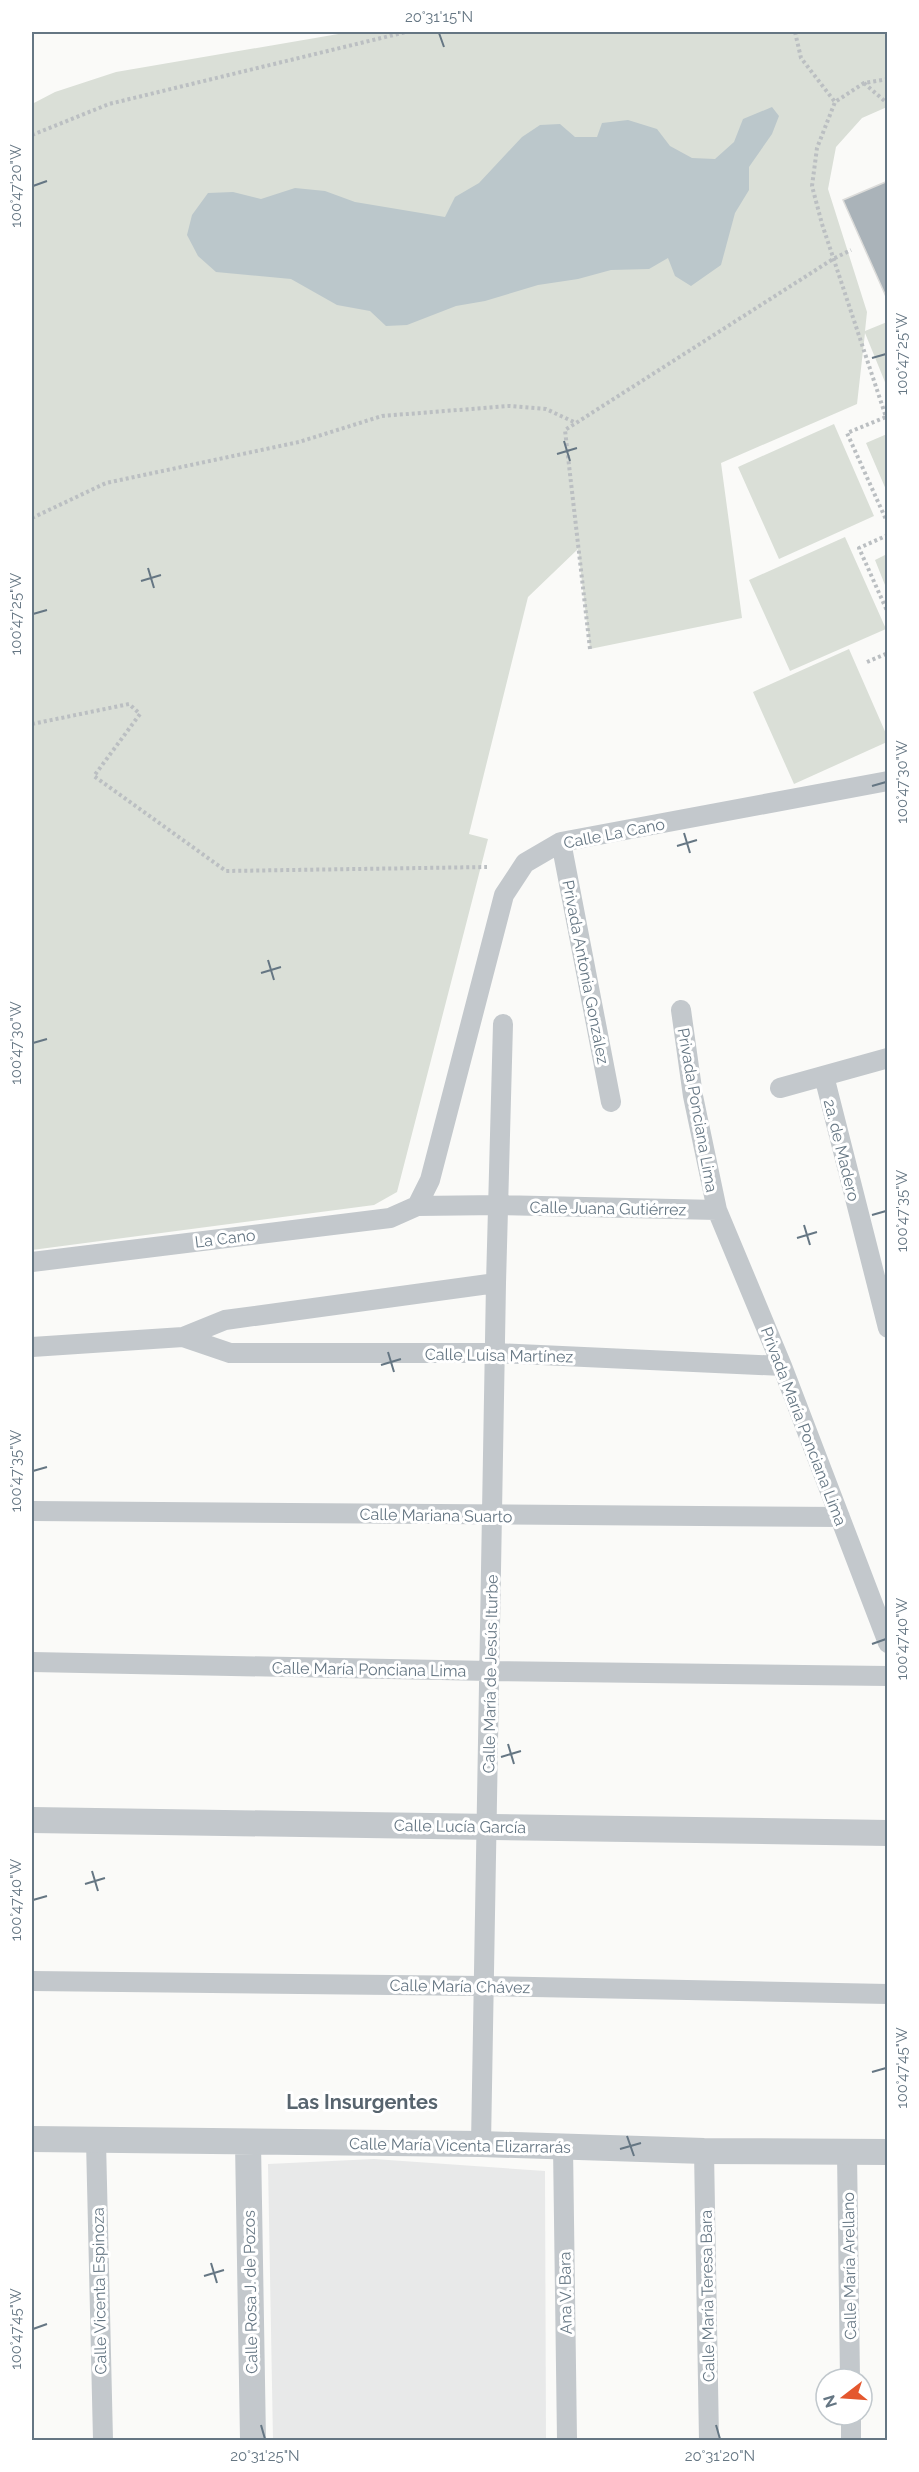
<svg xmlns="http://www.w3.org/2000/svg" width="919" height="2472" viewBox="0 0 919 2472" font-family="Raleway,sans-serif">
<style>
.built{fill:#e8e9e9}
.green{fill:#dadfd7}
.water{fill:#bbc7cb}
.building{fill:#aab3b9;stroke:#dcdcda;stroke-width:1.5}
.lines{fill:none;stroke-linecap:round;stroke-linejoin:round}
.path{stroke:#bbbfc2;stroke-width:4;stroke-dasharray:3 3;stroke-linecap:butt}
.minor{stroke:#c3c8cc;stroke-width:20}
.tertiary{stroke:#c3c8cc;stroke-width:26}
.ticks{fill:none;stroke:#657683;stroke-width:2}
.labels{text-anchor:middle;stroke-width:6;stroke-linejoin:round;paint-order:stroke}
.street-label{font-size:16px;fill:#657683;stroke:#fff}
.quarter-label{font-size:20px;font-weight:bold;fill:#57646e;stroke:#fff}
.neatline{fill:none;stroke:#657683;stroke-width:2}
.ticks-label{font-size:15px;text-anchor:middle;fill:#657683}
</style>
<rect width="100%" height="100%" fill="#fafaf8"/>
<path class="built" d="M374,2159L545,2171L546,2440H273L268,2164Z"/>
<path class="green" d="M350,32H887V107L862,118L836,147L828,189L867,312L865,331L887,322V387L865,333L857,404L721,463L742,618L590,649L578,549L528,597L469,834L488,839L397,1192L374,1205L32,1250V104L55,92L116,72Z
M834,424L874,516L779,559L738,467Z
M887,434V492L866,443Z
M845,537L886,629L790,671L749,580Z
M887,554V590L875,560Z
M849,649L887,736V742L794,784L753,692Z"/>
<path class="water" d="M772,107L779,116L772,134L749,167V190L735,213L721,265L691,286L675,276L668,258L649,269L611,270L578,279L538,285L485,301L456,306L407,325L386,326L370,311L337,305L291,279L216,272L198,256L187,235L192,215L208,193L233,192L261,199L295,188L325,191L355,202L445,217L455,197L479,183L522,137L540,125L560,124L575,137H597L602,123L628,120L657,129L670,146L692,158L715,159L734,142L743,119Z"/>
<path class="building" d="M888,181V301L843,200Z"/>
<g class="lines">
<path class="path" d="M795,32L801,58L835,102
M888,79L864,83L835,102L817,148L812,186L822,224L886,417L847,433L888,524
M864,83L888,104
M32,135L109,104L406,32
M32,518L106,483L299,442L382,416L509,406L546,409L576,423
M888,535L859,548L888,613
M590,649L565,430L833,259L851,250
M867,662L888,653
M32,724L129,704L140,714L94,776L226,871L487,867"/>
<path class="minor" d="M561,842L611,1102
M681,1010L693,1096L717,1210L782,1366L888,1643
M824,1076L888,1328
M780,1088L888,1058
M417,1206L430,1180L504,895L525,863L561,842L888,781
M32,1262L390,1218L417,1206L500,1205L717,1210
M183,1337L230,1353H495L782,1366
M32,1347L183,1337L225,1320L496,1283
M32,1511L840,1517
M32,1662L490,1671L888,1676
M32,1981L483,1986L888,1994
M96,2141L103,2440
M481,2144L496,1283L503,1024
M563,2146L567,2440
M704,2151L709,2440
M847,2152L850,2379
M851,2415V2440"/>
<path class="tertiary" d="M32,1820L888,1833
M32,2139L481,2144L704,2151L888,2152
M248,2143L253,2440"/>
</g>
<path class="ticks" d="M439,33L444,47M33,186L47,181M872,358L886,354M564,441L570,461M557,454L577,448M148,568L154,588M141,581L161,575M33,614L47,610M872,786L886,782M684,833L690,853M677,846L697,840M268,960L274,980M261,973L281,967M33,1043L47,1039M872,1215L886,1211M804,1225L810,1245M797,1238L817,1232M388,1352L394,1372M381,1365L401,1359M33,1471L47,1467M872,1644L886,1639M508,1744L514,1764M501,1757L521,1751M92,1871L98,1891M85,1884L105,1878M33,1900L47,1896M872,2072L886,2068M627,2136L634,2156M620,2149L641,2143M211,2263L217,2283M204,2276L224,2270M33,2329L47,2324M261,2425L265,2439M716,2425L720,2439"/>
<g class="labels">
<g class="street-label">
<text transform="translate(614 833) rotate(-11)" y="6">Calle La Cano</text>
<text transform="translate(586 972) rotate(79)" y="6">Privada Antonia González</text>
<text transform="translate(698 1110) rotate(80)" y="6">Privada Ponciana Lima</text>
<text transform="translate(842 1150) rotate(76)" y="6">2a. de Madero</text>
<text transform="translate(608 1208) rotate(1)" y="6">Calle Juana Gutiérrez</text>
<text transform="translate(225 1238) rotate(-7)" y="6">La Cano</text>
<text transform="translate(499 1355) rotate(1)" y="6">Calle Luisa Martínez</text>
<text transform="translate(804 1426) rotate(69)" y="6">Privada María Ponciana Lima</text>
<text transform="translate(436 1515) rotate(1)" y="6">Calle Mariana Suarto</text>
<text transform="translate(369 1669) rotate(1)" y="6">Calle María Ponciana Lima</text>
<text transform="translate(490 1674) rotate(-89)" y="6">Calle María de Jesús Iturbe</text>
<text transform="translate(460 1826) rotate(1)" y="6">Calle Lucía García</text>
<text transform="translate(460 1986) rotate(1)" y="6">Calle María Chávez</text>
<text transform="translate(460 2145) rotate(1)" y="6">Calle María Vicenta Elizarrarás</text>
<text transform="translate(849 2266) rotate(-91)" y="6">Calle María Arellano</text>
<text transform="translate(99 2291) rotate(-91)" y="6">Calle Vicenta Espinoza</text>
<text transform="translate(250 2292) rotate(-91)" y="6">Calle Rosa J. de Pozos</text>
<text transform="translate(565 2293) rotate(-91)" y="6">Ana V. Bara</text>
<text transform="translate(707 2296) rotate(-91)" y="6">Calle María Teresa Bara</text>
</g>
<g class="quarter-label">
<text x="362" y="2109">Las Insurgentes</text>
</g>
</g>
<rect width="919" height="2472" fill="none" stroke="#ffffff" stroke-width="66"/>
<g transform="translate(844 2397) rotate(253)"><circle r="28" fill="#ffffff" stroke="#c1c8cd" stroke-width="1.5"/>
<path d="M0-4.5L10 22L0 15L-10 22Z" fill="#e4572e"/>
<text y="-9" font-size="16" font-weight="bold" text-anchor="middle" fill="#657683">N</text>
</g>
<rect x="33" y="33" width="853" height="2406" class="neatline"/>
<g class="ticks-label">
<text x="439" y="22">20°31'15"N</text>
<text transform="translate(16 186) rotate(-90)" y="5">100°47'20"W</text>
<text transform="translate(902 354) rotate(-90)" y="5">100°47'25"W</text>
<text transform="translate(16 614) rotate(-90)" y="5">100°47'25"W</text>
<text transform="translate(902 782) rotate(-90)" y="5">100°47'30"W</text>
<text transform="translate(16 1043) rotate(-90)" y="5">100°47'30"W</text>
<text transform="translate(902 1211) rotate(-90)" y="5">100°47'35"W</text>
<text transform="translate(16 1471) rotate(-90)" y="5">100°47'35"W</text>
<text transform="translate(902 1639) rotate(-90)" y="5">100°47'40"W</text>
<text transform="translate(16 1900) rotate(-90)" y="5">100°47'40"W</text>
<text transform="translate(902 2068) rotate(-90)" y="5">100°47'45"W</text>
<text transform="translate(16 2329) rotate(-90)" y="5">100°47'45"W</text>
<text x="265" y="2461">20°31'25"N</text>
<text x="720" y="2461">20°31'20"N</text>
</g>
</svg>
